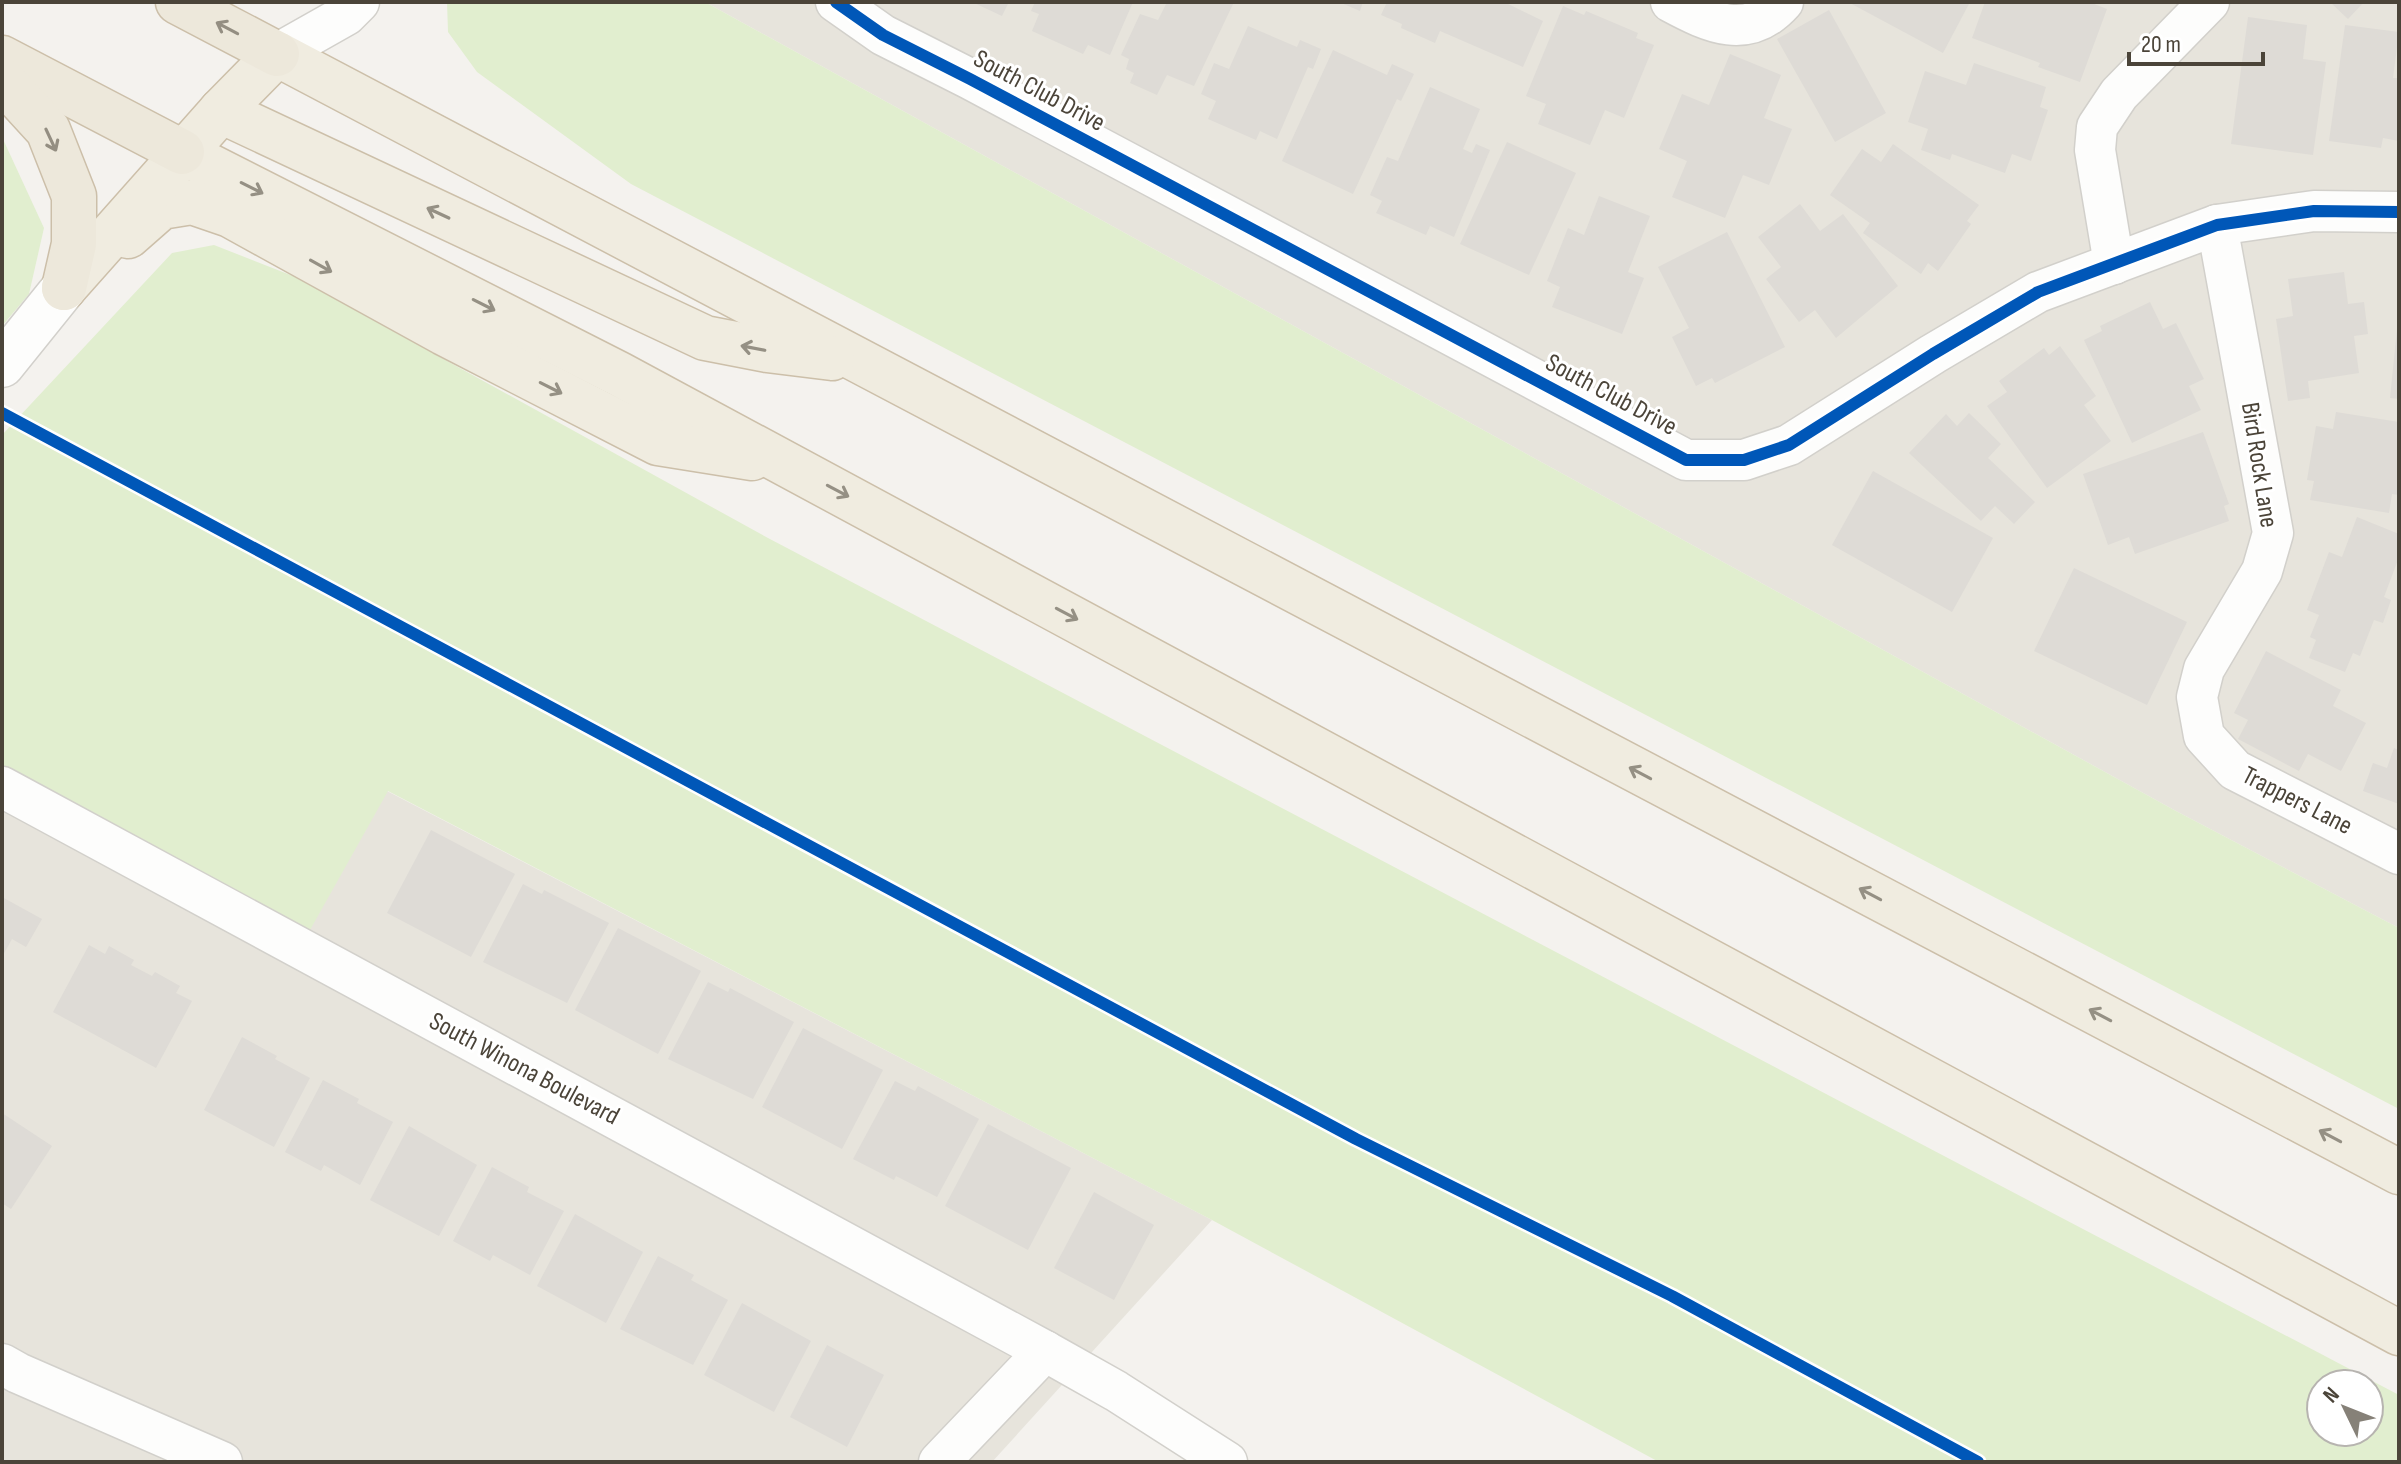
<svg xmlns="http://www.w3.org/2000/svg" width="2401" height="1464" font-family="'Sofia Sans Condensed',sans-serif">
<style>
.residential{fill:#e7e4dc}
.green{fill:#e1eecf;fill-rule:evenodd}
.building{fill:#dedbd6}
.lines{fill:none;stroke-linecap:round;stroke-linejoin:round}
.minor-casing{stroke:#d2d0cb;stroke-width:43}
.tertiary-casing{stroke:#d2d0cb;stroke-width:47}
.trunk-casing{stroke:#ccbfa9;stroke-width:47}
.motorway-casing{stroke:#ccbfa9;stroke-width:47}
.minor{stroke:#fdfdfc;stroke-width:40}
.tertiary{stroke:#fdfdfc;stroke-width:44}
.trunk{stroke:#f0ece0;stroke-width:44}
.motorway{stroke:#ede8db;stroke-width:44}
.cycleway-casing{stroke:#fff;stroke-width:17}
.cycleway{stroke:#0057b8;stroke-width:12}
.oneway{stroke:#948e82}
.oneway2{stroke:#959084}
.labels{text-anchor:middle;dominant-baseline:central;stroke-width:6;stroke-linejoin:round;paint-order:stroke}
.street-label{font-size:26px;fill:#4b4439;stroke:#fff}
</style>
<rect width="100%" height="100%" fill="#f4f2ee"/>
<g class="residential">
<path d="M705,2H2399V928L2176,811Z"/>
<path d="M2,767L387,791L1212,1220L992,1462H2Z"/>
</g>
<g class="green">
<path d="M447,2H705L2176,811L2399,928V1109L631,184L477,72L448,32Z"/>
<path d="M2,137L44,228L29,294L2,326Z"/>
<path d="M214,245L293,276L768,538L2399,1395V1462H1659L1212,1220L388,791L310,930L2,767V435L172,253ZM2321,1384H2369V1432H2321Z"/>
</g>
<g class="building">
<path d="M972,2H1009L1002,16Z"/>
<path d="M1035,2H1133L1110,55L1088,45L1083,54L1032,31L1039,14L1031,11Z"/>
<path d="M1167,2H1234L1194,86L1167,75L1157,95L1130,83L1134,73L1126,69L1129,59L1121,55L1140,14L1158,20Z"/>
<path d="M1339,2H1363L1360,11Z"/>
<path d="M1387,2H1504L1543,21L1523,67L1440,31L1435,43L1401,28L1402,24L1381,15Z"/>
<path d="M1848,2H1970L1943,53Z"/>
<path d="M1985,2L2024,4L2025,2H2089L2107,9L2080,82L2038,67L2040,63L1972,38Z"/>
<path d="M2330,2H2364L2348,19Z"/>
<path d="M1563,6L1584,15L1586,11L1638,33L1636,38L1654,45L1624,118L1605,110L1590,145L1538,124L1546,104L1526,96Z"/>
<path d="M1829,10L1886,113L1835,142L1777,39Z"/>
<path d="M2248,17L2307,25L2303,59L2326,62L2313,155L2231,144Z"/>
<path d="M2345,25L2399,32L2393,78H2399V141L2383,138L2381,148L2329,141Z"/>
<path d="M1248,26L1297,47L1300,40L1321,49L1313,69L1308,67L1277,139L1260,131L1256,140L1208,119L1216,101L1201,94L1214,63L1229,69Z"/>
<path d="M1333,50L1387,75L1392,64L1414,74L1401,101L1397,99L1353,194L1282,161Z"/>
<path d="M1730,54L1781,75L1764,118L1792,129L1769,185L1743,175L1725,218L1672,197L1687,161L1659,149L1682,94L1709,105Z"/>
<path d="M1974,63L2046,87L2040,107L2048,110L2031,161L2012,154L2005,173L1952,154L1950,160L1921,150L1928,129L1908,122L1925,71L1966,85Z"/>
<path d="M1430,87L1480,109L1463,149L1472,153L1476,144L1490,150L1454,237L1430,226L1426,235L1376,213L1382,201L1370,195L1387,157L1398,161Z"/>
<path d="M1507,142L1576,173L1529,275L1460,244Z"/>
<path d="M1893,144L1979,205L1967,221L1971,224L1938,271L1928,263L1921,274L1863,233L1870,223L1830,195L1862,149L1881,162Z"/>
<path d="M1599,196L1650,216L1628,272L1644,278L1622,334L1552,307L1560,287L1547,281L1568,228L1584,235Z"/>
<path d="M1800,204L1820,231L1843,214L1898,286L1836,338L1815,310L1799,322L1766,279L1781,267L1758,237Z"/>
<path d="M1727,232L1785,347L1715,383L1712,378L1696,386L1672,337L1689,328L1658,267Z"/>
<path d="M2344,272L2348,304L2364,302L2368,334L2354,336L2359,373L2308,381L2310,398L2288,401L2276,319L2293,316L2288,279Z"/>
<path d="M2150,302L2163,329L2176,323L2204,379L2189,386L2201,410L2132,443L2084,340L2102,331L2100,326Z"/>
<path d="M2397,329H2399V399L2390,398Z"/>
<path d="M2060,346L2096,396L2084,405L2111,441L2047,488L1987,406L2007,392L1999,381L2044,348L2049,355Z"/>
<path d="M2336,412L2399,422V495L2392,494L2389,513L2310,500L2314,481L2307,480L2316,426L2333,429Z"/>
<path d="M1969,413L2001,444L1988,458L2035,502L2014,524L1995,506L1981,521L1909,453L1946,414L1957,426Z"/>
<path d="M2203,432L2229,504L2224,506L2229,521L2135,554L2129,537L2108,545L2083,474Z"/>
<path d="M1873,471L1993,538L1952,612L1832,545Z"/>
<path d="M2357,517L2399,534V557L2384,597L2391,600L2383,623L2374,620L2360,656L2353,653L2345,672L2309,658L2316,640L2310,637L2319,615L2307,610L2329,552L2342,557Z"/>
<path d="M2074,568L2187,622L2147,705L2034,651Z"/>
<path d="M2266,651L2341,690L2333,706L2366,723L2341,771L2308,754L2299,771L2238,739L2248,720L2234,713Z"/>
<path d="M2394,748L2399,750V804L2363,791L2373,763L2387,768Z"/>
<path d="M431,830L515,874L471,957L387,913Z"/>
<path d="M523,884L542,894L544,890L609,923L567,1003L483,962Z"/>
<path d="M2,897L42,919L26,947L12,939L2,957Z"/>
<path d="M618,928L701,971L658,1054L575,1010Z"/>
<path d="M89,945L105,954L109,946L134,960L131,965L152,976L155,972L180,986L176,993L192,1001L156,1068L53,1012Z"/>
<path d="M708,982L728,992L730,988L794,1022L753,1099L668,1059Z"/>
<path d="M803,1028L883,1070L842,1149L762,1107Z"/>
<path d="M242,1037L277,1056L275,1059L310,1078L274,1147L204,1110Z"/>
<path d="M323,1080L359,1099L357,1103L393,1122L360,1185L324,1165L321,1171L285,1152Z"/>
<path d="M895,1081L915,1091L918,1086L979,1119L937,1197L896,1176L894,1180L853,1159Z"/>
<path d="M2,1113L52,1146L11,1209L2,1203Z"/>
<path d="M988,1124L1071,1168L1028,1250L945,1206Z"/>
<path d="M409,1126L477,1165L439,1236L370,1200Z"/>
<path d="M492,1167L529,1187L527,1192L564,1211L530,1275L493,1255L490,1261L453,1241Z"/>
<path d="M1094,1192L1154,1225L1114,1300L1054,1268Z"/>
<path d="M575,1214L643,1252L606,1323L537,1286Z"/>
<path d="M658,1256L694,1275L691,1280L728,1300L693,1365L620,1329Z"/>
<path d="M742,1303L811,1341L774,1412L704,1375Z"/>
<path d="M827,1345L884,1375L847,1447L790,1417Z"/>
</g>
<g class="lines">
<g class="minor-casing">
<g id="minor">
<path d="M836,2L883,35L970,79L1686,460H1744L1789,445L1933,354L2038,292L2217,225L2314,211L2399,212"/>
<path d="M1671,2C1710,23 1748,41 1783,2"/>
<path d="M277,54L346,15L359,2"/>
<path d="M2217,225L2273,533L2262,571L2204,669L2197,697L2204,736L2235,770L2399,854"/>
<path d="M2114,264L2095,150L2097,127L2119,94L2209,2"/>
<path d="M2,787L1045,1351L1116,1391L1227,1462"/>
<path d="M2,1364L18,1373L222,1462"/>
<path d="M939,1462L1045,1351"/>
</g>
</g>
<g class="tertiary-casing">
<path id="tertiary" d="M2,365L64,288"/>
</g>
<g class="trunk-casing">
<g id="trunk">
<path d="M221,111L277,54L2399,1172"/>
<path d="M182,152L619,374L2399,1333"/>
<path d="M128,236L161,207L192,202L230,215L444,333L658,443L752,458"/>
<path d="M64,288L221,111L705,338L767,350L832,358"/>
</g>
</g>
<g class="motorway-casing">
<g id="motorway">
<path d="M178,2L277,54"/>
<path d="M2,58L182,152"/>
<path d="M2,80L48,130L74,196V244L64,288"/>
</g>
</g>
<use href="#minor" class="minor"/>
<use href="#tertiary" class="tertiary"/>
<use href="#trunk" class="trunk"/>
<use href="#motorway" class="motorway"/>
<g class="cycleway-casing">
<g id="cycleway">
<path d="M836,2L883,35L970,79L1686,460H1744L1789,445L1933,354L2038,292L2217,225L2314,211L2399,212"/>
<path d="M2,413L1356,1139L1672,1296L1978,1462"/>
</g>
</g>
<use href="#cycleway" class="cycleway"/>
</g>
<defs><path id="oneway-shaft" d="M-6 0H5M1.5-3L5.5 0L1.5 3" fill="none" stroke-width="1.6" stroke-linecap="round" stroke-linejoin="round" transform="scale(2)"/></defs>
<g class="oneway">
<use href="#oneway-shaft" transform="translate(227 28) rotate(-152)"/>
<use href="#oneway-shaft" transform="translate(51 140) rotate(65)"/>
</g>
<g class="oneway2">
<use href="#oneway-shaft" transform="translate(252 188) rotate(27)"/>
<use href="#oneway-shaft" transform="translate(438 213) rotate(-155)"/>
<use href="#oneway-shaft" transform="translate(321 266) rotate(29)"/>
<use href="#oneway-shaft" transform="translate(484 305) rotate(27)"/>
<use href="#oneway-shaft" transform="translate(753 348) rotate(-169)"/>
<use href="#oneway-shaft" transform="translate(551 388) rotate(27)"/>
<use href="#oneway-shaft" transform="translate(838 491) rotate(28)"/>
<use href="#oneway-shaft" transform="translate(1067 614) rotate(28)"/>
<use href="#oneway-shaft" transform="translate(1640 773) rotate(-152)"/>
<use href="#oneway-shaft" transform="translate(1870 894) rotate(-152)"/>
<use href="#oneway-shaft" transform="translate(2100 1015) rotate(-152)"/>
<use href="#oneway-shaft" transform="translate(2330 1136) rotate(-152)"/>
</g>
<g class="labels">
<g class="street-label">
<text transform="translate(1039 91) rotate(28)">South Club Drive</text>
<text transform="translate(1611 395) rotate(28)">South Club Drive</text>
<text transform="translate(2259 465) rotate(81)">Bird Rock Lane</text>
<text transform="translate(2297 801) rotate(27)">Trappers Lane</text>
<text transform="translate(524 1069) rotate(28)">South Winona Boulevard</text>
</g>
</g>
<rect width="2401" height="1464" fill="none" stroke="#4b4439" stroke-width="8"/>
<g transform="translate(2345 1408) rotate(313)"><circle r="38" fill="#ffffff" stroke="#b7b4b0" stroke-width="2"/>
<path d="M0-6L14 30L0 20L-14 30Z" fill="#868178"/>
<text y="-12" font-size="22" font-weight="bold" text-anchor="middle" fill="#4b4439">N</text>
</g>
<path d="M2129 52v12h134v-12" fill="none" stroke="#4b4439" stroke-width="4"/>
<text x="2141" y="52" font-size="24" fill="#4b4439" stroke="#ffffff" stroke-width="6" paint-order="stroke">20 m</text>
</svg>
